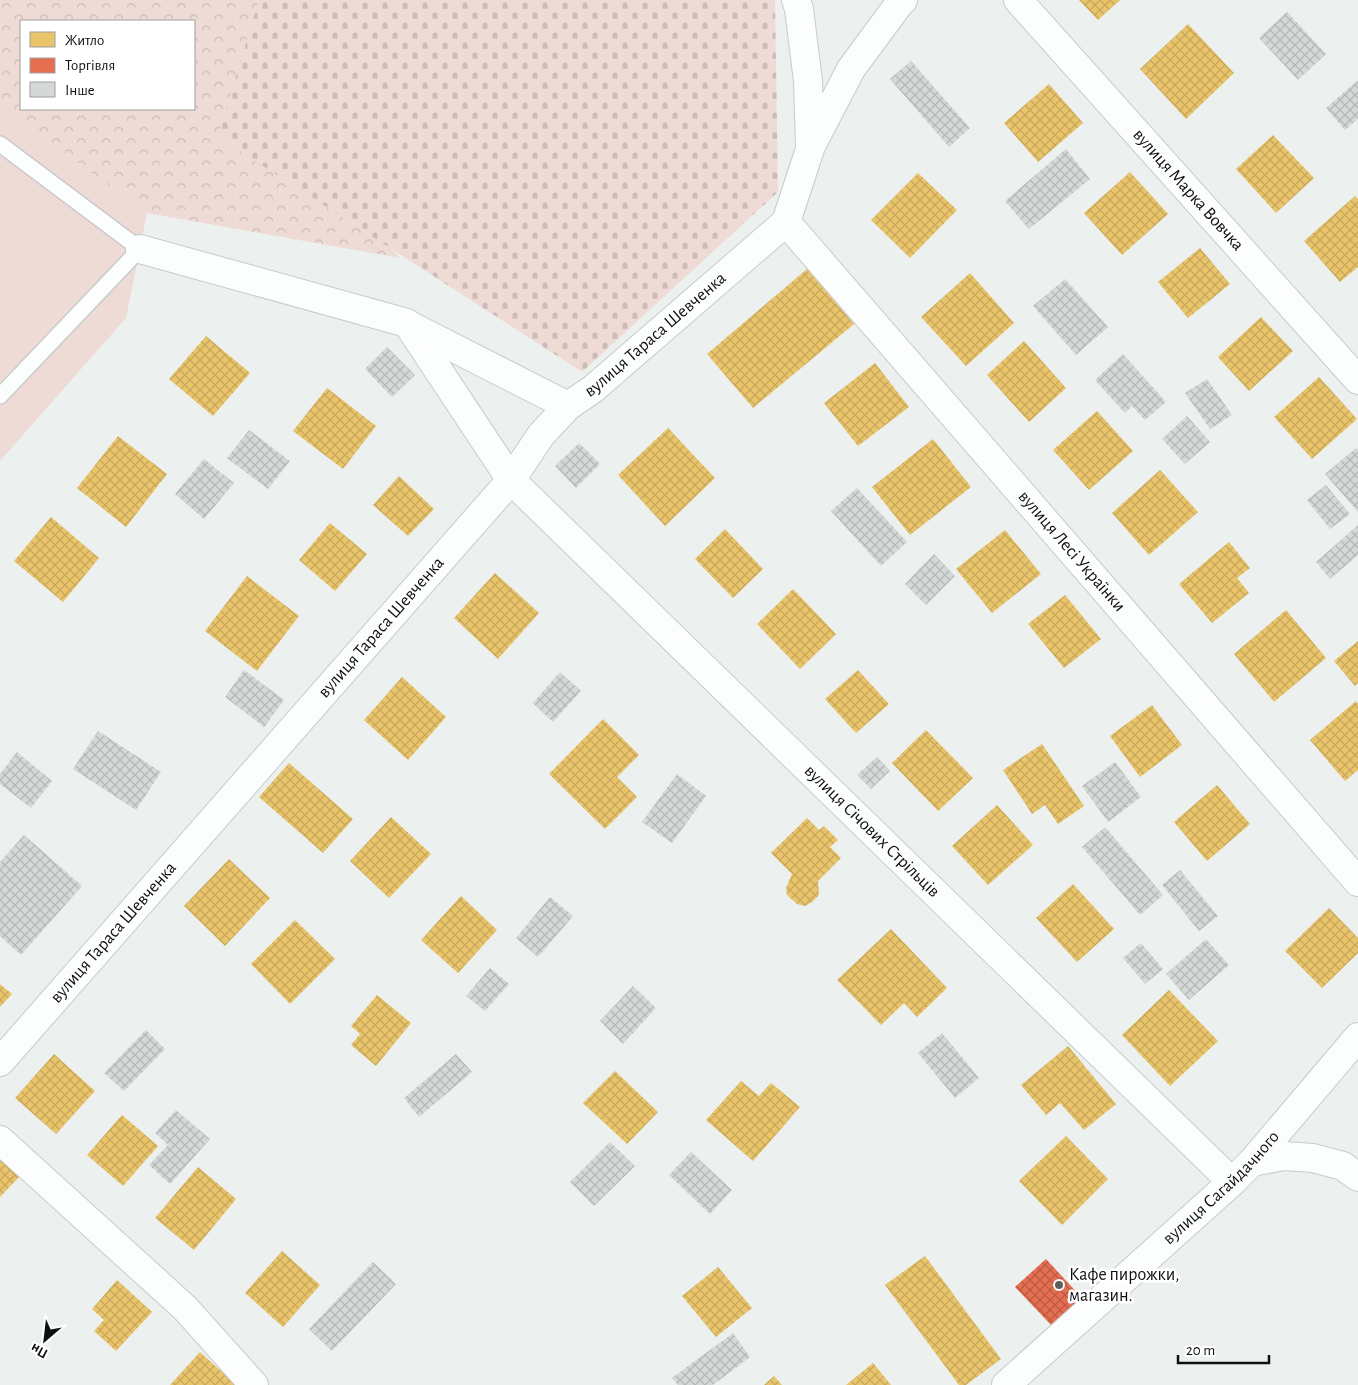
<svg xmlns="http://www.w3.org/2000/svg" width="1358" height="1385" font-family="'Alegreya Sans',sans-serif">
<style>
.green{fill:#efdbd6}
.forest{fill:url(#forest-crowns);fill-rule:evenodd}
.cemetery{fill:url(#cemetery-stones)}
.homes{fill:url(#homes-cross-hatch)}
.shops{fill:url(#shops-cross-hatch)}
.building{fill:url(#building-cross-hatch)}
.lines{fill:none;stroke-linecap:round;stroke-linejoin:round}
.service-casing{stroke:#c7cbc9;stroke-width:18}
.minor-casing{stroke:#c7cbc9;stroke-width:30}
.service{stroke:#fcfdfd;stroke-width:15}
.minor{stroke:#fcfdfd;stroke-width:28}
.poi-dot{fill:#5c5f5d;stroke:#fff;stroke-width:2}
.labels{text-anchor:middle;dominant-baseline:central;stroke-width:5;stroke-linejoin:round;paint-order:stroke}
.street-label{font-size:18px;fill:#0e100f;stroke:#fff}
.poi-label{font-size:18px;fill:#0e100f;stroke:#fff;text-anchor:start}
</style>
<defs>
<pattern id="forest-crowns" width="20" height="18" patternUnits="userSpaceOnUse" patternTransform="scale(1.25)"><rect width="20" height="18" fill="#efdbd6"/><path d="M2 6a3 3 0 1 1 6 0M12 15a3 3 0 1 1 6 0" fill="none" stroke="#ccbbb6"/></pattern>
<pattern id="cemetery-stones" width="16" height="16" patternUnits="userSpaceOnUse" patternTransform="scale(1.25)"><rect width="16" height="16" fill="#efdbd6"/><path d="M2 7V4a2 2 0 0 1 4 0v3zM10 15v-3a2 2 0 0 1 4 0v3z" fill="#ccbbb6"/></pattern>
<pattern id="homes-cross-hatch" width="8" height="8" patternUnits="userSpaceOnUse" patternTransform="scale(1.25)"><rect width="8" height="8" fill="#e9c46a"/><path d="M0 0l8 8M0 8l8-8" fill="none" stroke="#c7a75b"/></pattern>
<pattern id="shops-cross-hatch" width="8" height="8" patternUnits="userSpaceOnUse" patternTransform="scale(1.25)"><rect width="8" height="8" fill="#e76f51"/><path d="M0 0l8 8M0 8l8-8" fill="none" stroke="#ba5a42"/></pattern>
<pattern id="building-cross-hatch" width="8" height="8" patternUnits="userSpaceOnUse" patternTransform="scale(1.25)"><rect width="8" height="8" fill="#d4d8d7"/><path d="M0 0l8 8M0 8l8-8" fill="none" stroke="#b5b8b7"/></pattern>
</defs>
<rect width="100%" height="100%" fill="#ecf1ef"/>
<path class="green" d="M0,106L147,213L126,318L0,461Z"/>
<path class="forest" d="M0,0H302L318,169L400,258L147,213L0,106ZM21,21H194V109H21Z"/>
<path class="cemetery" d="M259,0H775L778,192L582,372L218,137Z"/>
<g class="homes">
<path d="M1079,0H1120L1098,20Z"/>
<path d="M1188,24L1234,73L1186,119L1140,69Z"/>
<path d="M1049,84L1083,123L1038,162L1004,123Z"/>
<path d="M1273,135L1314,178L1276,213L1236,169Z"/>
<path d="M1130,172L1168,214L1122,255L1084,213Z"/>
<path d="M918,173L957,210L910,258L871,220Z"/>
<path d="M1355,196L1358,199V267L1340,282L1304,241Z"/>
<path d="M1200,248L1230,284L1188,318L1158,282Z"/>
<path d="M807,269L854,324L753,408L707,354Z"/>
<path d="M970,273L1014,323L966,366L921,317Z"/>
<path d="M1261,317L1293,351L1249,391L1218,357Z"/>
<path d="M206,336L250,373L213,416L169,379Z"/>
<path d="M1024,341L1066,388L1029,422L987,375Z"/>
<path d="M875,363L909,407L858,446L824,403Z"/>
<path d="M1319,377L1357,419L1312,459L1274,417Z"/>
<path d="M327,388L376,426L343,469L293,431Z"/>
<path d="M1097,411L1133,451L1089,490L1053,450Z"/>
<path d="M668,428L715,478L665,526L618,475Z"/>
<path d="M118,436L167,474L126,527L77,488Z"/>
<path d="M933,439L971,487L910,535L872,487Z"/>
<path d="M1160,470L1198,512L1149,555L1112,513Z"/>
<path d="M399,476L434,509L408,536L373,505Z"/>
<path d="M51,517L99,558L63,602L14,561Z"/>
<path d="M330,523L367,554L335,591L299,560Z"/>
<path d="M725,529L763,569L733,598L695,559Z"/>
<path d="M1005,530L1041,574L992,613L956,569Z"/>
<path d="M1229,542L1250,568L1237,578L1249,593L1212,623L1179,584Z"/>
<path d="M495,573L539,613L498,659L454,618Z"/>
<path d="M247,576L299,616L257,671L205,631Z"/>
<path d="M793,589L836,634L800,669L757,624Z"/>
<path d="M1065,595L1101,639L1064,668L1028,624Z"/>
<path d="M1286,610L1326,658L1274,702L1234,654Z"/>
<path d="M1358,641V683L1355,686L1334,661Z"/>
<path d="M858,670L889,704L856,733L825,699Z"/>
<path d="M402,677L446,717L408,760L364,720Z"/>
<path d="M1356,701L1358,704V770L1345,781L1310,740Z"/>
<path d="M1152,705L1182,745L1140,777L1110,736Z"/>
<path d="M603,719L639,755L617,777L637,797L605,829L549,774Z"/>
<path d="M926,730L973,778L938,811L892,763Z"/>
<path d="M1042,744L1084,806L1058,824L1045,805L1032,814L1003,770Z"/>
<path d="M289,763L353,819L323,853L259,797Z"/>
<path d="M1217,785L1250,824L1207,861L1174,822Z"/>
<path d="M997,805L1033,845L988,885L952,846Z"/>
<path d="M391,817L431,854L389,898L350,861Z"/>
<path d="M807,818L819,830L824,826L838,840L830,847L841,858L818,881L819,895L812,902L805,906L797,904L787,895L786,888L792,874L771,853Z"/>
<path d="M229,859L270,898L225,946L184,906Z"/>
<path d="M1073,884L1114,929L1077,962L1036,918Z"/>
<path d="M461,896L497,930L458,973L421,940Z"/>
<path d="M1329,908L1358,938V953L1322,988L1285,951Z"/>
<path d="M295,920L335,959L290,1004L251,964Z"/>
<path d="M891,929L947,988L917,1017L904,1003L881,1025L837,980Z"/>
<path d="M0,984L12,994L0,1007Z"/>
<path d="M1169,990L1218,1041L1170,1086L1122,1035Z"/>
<path d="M377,995L411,1023L376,1066L351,1045L360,1034L351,1026Z"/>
<path d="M1068,1046L1116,1104L1084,1130L1060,1103L1046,1115L1021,1085Z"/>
<path d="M54,1054L95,1091L56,1134L15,1098Z"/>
<path d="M615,1071L658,1112L627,1144L583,1103Z"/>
<path d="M741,1081L759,1096L771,1083L800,1107L753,1161L706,1120Z"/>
<path d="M122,1115L158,1146L123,1186L87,1155Z"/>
<path d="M1066,1136L1108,1179L1062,1225L1019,1181Z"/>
<path d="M0,1156L21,1175L0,1197Z"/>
<path d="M198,1167L236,1199L194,1250L155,1218Z"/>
<path d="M282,1251L320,1285L283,1327L245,1293Z"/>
<path d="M925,1256L1001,1359L966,1385H959L885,1285Z"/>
<path d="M718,1267L752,1308L716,1337L682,1296Z"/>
<path d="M117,1280L152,1312L116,1351L94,1331L104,1320L92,1309Z"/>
<path d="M200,1352L236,1385H170Z"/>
<path d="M873,1363L891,1385H846Z"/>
<path d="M774,1376L782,1385H764Z"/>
</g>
<path class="shops" d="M1046,1259L1082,1298L1052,1326L1015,1287Z"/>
<g class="building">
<path d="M1287,12L1326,54L1298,80L1259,38Z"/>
<path d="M911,61L970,128L949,147L890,79Z"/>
<path d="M1358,80V119L1345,130L1326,108Z"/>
<path d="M1066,149L1090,179L1029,229L1005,201Z"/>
<path d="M1065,279L1108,327L1076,355L1033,306Z"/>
<path d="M387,347L415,375L392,397L365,369Z"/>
<path d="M1123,354L1166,402L1145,420L1132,406L1125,413L1095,380Z"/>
<path d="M1207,379L1232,415L1210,429L1185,393Z"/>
<path d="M1187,416L1210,442L1185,464L1162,439Z"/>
<path d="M249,430L290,461L268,489L227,458Z"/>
<path d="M579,443L600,464L576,488L555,466Z"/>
<path d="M1356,448L1358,450V512L1325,474Z"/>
<path d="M204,459L234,483L204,519L175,494Z"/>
<path d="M1326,485L1350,514L1330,529L1307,500Z"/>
<path d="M857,488L907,542L881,566L831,511Z"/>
<path d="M1358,525V555L1330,579L1316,562Z"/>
<path d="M934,554L955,576L926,605L905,584Z"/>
<path d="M244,670L284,700L264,727L225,697Z"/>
<path d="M560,672L581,691L553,722L533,703Z"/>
<path d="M98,731L161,772L136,810L73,769Z"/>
<path d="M17,752L52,781L31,808L0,784V774Z"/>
<path d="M877,757L890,771L871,789L857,775Z"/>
<path d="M1115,762L1141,797L1108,822L1082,786Z"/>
<path d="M677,774L706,796L672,843L642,822Z"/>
<path d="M1105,827L1163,895L1140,915L1082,847Z"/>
<path d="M24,835L82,886L21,955L0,936V862Z"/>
<path d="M1180,870L1218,916L1199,931L1162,885Z"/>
<path d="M550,897L573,916L538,957L516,938Z"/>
<path d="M1206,939L1229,965L1189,1000L1166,974Z"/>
<path d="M1141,943L1163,969L1145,984L1123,958Z"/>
<path d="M490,968L509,984L485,1011L466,996Z"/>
<path d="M633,986L656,1008L623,1044L600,1021Z"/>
<path d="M146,1030L165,1049L124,1091L104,1073Z"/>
<path d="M942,1033L979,1078L955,1098L918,1053Z"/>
<path d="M456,1054L472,1072L419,1117L404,1098Z"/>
<path d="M176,1110L210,1139L170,1184L149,1165L168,1145L155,1133Z"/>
<path d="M610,1142L635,1166L594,1206L570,1182Z"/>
<path d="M691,1152L732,1190L710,1214L669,1175Z"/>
<path d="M373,1262L396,1284L332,1351L309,1329Z"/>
<path d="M733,1333L750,1357L713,1385H678L672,1378Z"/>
</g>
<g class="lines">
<g class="service-casing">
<path id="service" d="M0,144L140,249L0,396"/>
</g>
<g class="minor-casing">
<g id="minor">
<path id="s1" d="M1018,0L1358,380"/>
<path d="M811,146L851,69L899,4L903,0"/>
<path id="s2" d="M786,222L1358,882"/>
<path d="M786,222L810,149L808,81L799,9L796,0"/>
<path id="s3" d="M140,249L407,323L511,480L1232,1182"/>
<path d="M409,325L568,406"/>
<path id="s4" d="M0,1062L511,480L541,435L568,406L593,389L786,222"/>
<path d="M0,1140L185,1308L254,1385"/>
<path d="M1252,1162L1284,1156L1313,1158L1343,1166L1358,1177"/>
<path id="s5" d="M1006,1385L1232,1182L1252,1162L1358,1037"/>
</g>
</g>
<use href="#service" class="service"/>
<use href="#minor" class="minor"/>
</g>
<circle class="poi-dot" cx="1059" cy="1285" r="5"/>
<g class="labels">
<g class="street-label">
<text stroke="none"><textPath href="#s1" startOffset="255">вулиця Марка Вовчка</textPath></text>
<text stroke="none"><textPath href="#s4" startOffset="981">вулиця Тараса Шевченка</textPath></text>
<text stroke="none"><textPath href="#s2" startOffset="436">вулиця Лесі Українки</textPath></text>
<text stroke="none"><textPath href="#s4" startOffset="578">вулиця Тараса Шевченка</textPath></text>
<text stroke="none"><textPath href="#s3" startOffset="969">вулиця Січових Стрільців</textPath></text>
<text stroke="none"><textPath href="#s4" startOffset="172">вулиця Тараса Шевченка</textPath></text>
<text stroke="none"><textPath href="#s5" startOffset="292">вулиця Сагайдачного</textPath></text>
</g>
<g class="poi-label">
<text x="1069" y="1275">Кафе пирожки,<tspan x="1069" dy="21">магазин.</tspan></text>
</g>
</g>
<rect x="20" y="20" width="175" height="90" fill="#ffffff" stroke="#9f9f9f"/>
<rect x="30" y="32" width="25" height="15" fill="#e9c46a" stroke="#9f9f9f"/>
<text x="65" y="45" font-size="15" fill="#0e100f">Житло</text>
<rect x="30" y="58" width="25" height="15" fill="#e76f51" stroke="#9f9f9f"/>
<text x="65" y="70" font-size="15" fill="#0e100f">Торгівля</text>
<rect x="30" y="82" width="25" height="15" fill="#d4d8d7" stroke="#9f9f9f"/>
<text x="65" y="95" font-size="15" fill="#0e100f">Інше</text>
<g transform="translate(45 1340) rotate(208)" stroke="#ffffff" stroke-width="4" paint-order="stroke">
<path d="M0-4L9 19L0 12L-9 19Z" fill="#0e100f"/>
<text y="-8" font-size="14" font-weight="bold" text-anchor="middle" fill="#0e100f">Пн</text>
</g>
<path d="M1178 1355v8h91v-8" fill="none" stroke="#0e100f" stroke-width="2.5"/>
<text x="1186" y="1355" font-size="15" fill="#0e100f" stroke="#ffffff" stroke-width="4" paint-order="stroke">20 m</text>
</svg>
